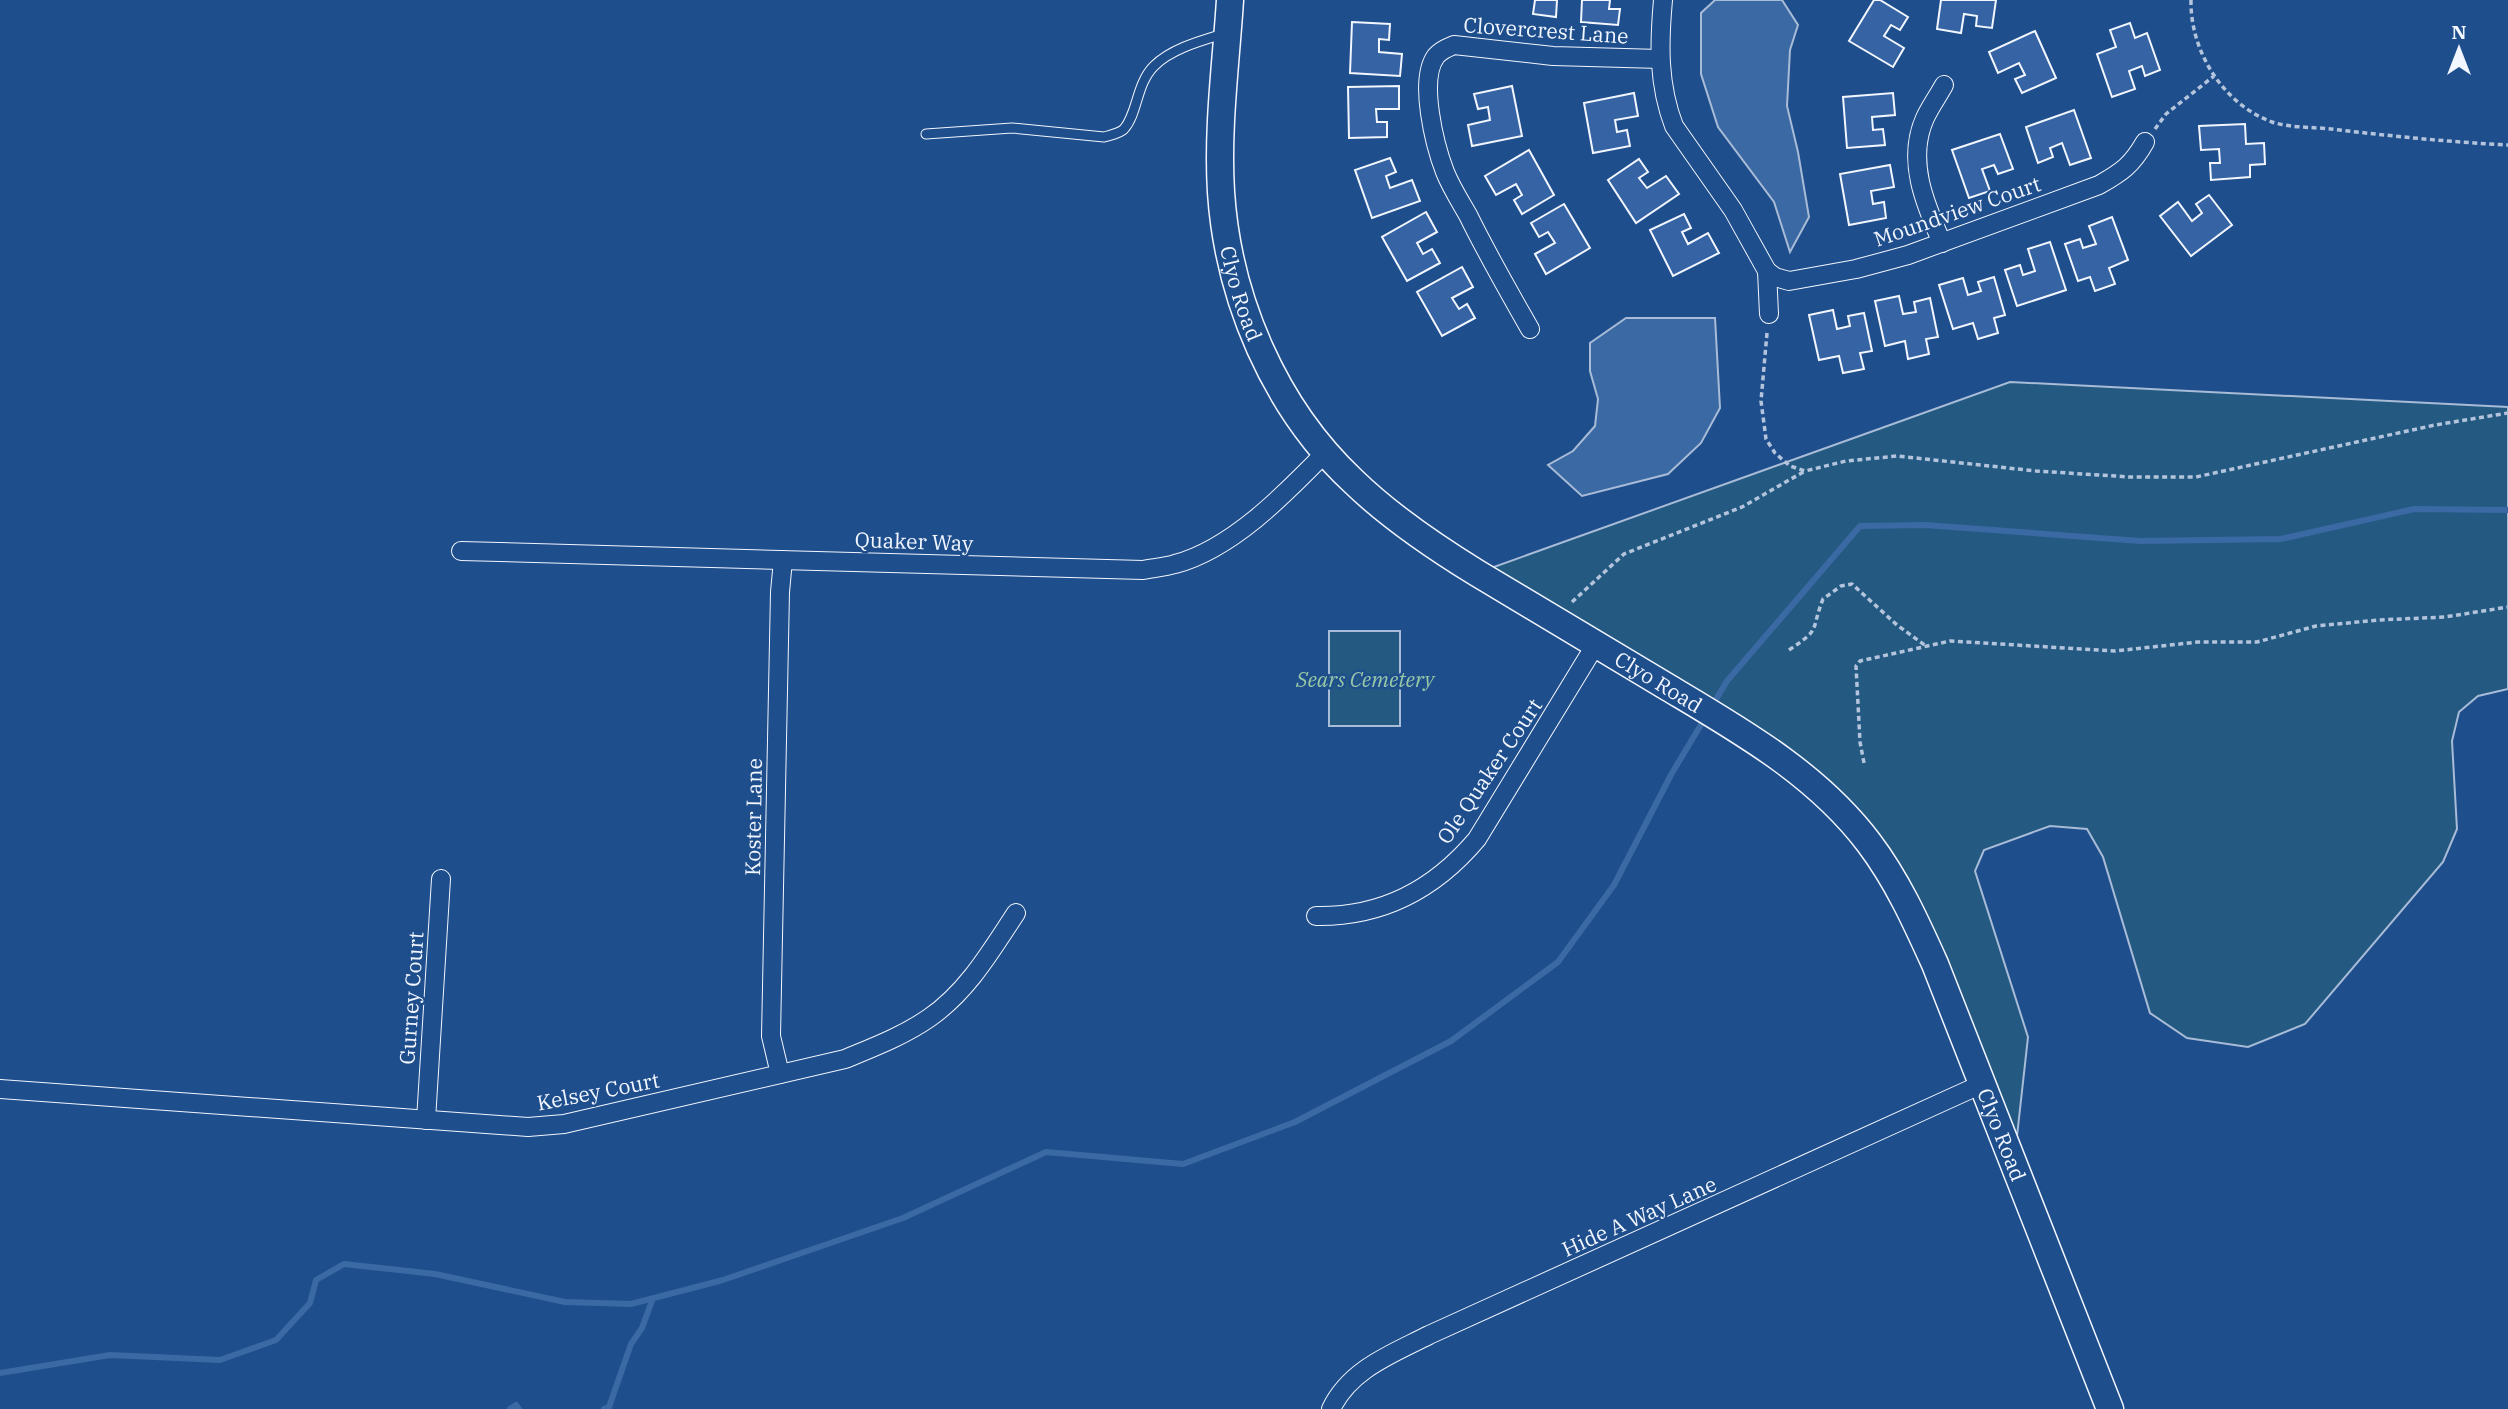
<svg xmlns="http://www.w3.org/2000/svg" width="2508" height="1409" font-family="'IBM Plex Serif',serif">
<style>
.green{fill:#245a82;stroke:#a8bbd7;stroke-width:2}
.water{fill:#3b69a3;stroke:#a8bbd7;stroke-width:2}
.lines{fill:none;stroke-linecap:round;stroke-linejoin:round}
.stream{stroke:#3b69a3;stroke-width:6}
.building{fill:#3563a3;stroke:#f2f6ff;stroke-width:2}
.lane-casing{stroke:#f2f6ff;stroke-width:11}
.street-casing{stroke:#f2f6ff;stroke-width:20}
.secondary-casing{stroke:#f2f6ff;stroke-width:29}
.path{stroke:#b3c4dc;stroke-width:3.5;stroke-dasharray:5 3.5;stroke-linecap:butt}
.lane{stroke:#1f4e8c;stroke-width:9}
.street{stroke:#1f4e8c;stroke-width:18}
.secondary{stroke:#1f4e8c;stroke-width:26}
.labels{text-anchor:middle;dominant-baseline:central;stroke-width:5;stroke-linejoin:round;paint-order:stroke}
.street-label{font-size:21px;fill:#f2f6ff;stroke:#1f4e8c}
.park-label{font-size:21px;font-style:italic;fill:#97c8a6;stroke:#1f4e8c}
</style>
<rect width="100%" height="100%" fill="#1f4e8c"/>
<g class="green">
<path d="M2010,382L2508,407V689L2478,696L2459,712L2452,741L2457,829L2443,862L2305,1024L2248,1047L2187,1038L2150,1013L2103,857L2087,829L2050,826L1984,850L1975,871L2028,1037L2014,1163L1935,964L1833,802L1477,573Z"/>
<rect x="1329" y="631" width="71" height="95"/>
</g>
<g class="water">
<path d="M1715,0H1782L1798,25L1790,50L1787,106L1798,152L1809,217L1790,252L1774,202L1718,127L1701,74V13Z"/>
<path d="M1626,318H1715L1720,408L1701,443L1668,474L1582,496L1548,465L1573,451L1595,426L1598,399L1590,371V343Z"/>
</g>
<g class="lines">
<g class="stream">
<path d="M1712,706L1727,681L1860,526L1925,525L2140,541L2281,539L2414,509L2508,510"/>
<path d="M0,1373L110,1355L220,1360L276,1340L310,1303L316,1280L344,1264L435,1274L565,1302L631,1304L723,1280L903,1218L1046,1152L1183,1164L1295,1122L1451,1041L1558,962L1614,885L1672,773L1705,718"/>
<path d="M510,1409L516,1405L519,1409"/>
<path d="M604,1409L609,1407L631,1344L642,1328L653,1298"/>
</g>
</g>
<g class="building">
<path d="M1535,0H1557L1556,17L1533,14Z"/>
<path d="M1582,0H1610L1609,9H1620L1618,25L1581,22Z"/>
<path d="M1874,0H1880L1908,17L1900,30L1891,25L1884,36L1904,48L1893,67L1849,41Z"/>
<path d="M1941,0H1996L1992,28L1976,26L1977,16L1964,14L1961,33L1937,29Z"/>
<path d="M1352,22L1390,24L1389,40L1379,39V52L1402,54L1400,76L1350,73Z"/>
<path d="M2130,23L2135,38L2147,33L2160,70L2145,76L2142,66L2129,71L2135,89L2112,97L2097,54L2116,47L2110,30Z"/>
<path d="M2035,31L2056,78L2022,93L2015,79L2025,75L2019,63L1998,73L1989,52Z"/>
<path d="M1399,86V109H1376L1377,122H1387V137L1349,138L1348,87Z"/>
<path d="M1512,86L1522,136L1472,146L1468,125L1490,120L1488,107L1478,109L1474,94Z"/>
<path d="M1634,93L1638,116L1615,120L1617,132L1627,130L1630,146L1593,153L1584,103Z"/>
<path d="M1893,93L1895,115L1872,117L1873,130L1883,129L1885,145L1847,148L1843,97Z"/>
<path d="M2074,110L2091,158L2070,165L2062,143L2050,148L2053,157L2038,163L2026,127Z"/>
<path d="M2245,124L2246,144L2264,143L2265,164L2250,165V177L2211,180L2210,163H2220L2219,149L2201,150L2199,126Z"/>
<path d="M2000,134L2013,169L1998,174L1994,165L1982,169L1990,191L1969,198L1952,150Z"/>
<path d="M1529,150L1554,195L1522,214L1514,200L1522,195L1516,184L1496,195L1485,176Z"/>
<path d="M1390,158L1396,172L1386,176L1390,188L1412,180L1420,201L1372,218L1355,170Z"/>
<path d="M1639,159L1648,172L1639,178L1647,188L1666,176L1679,194L1636,223L1608,180Z"/>
<path d="M1890,165L1894,187L1871,191L1873,204L1884,202L1886,218L1849,225L1840,174Z"/>
<path d="M2209,195L2232,225L2191,256L2160,216L2178,202L2192,221L2202,213L2196,204Z"/>
<path d="M1564,204L1590,248L1546,274L1535,254L1555,243L1548,232L1539,237L1531,223Z"/>
<path d="M1426,212L1437,232L1417,243L1423,254L1432,249L1440,263L1407,281L1382,237Z"/>
<path d="M1684,214L1691,228L1682,232L1688,244L1708,233L1719,253L1673,276L1650,230Z"/>
<path d="M2112,217L2128,260L2109,268L2115,284L2095,291L2090,277L2078,281L2065,244L2080,239L2083,248L2096,244L2089,226Z"/>
<path d="M2050,242L2066,290L2017,306L2005,270L2020,265L2023,275L2035,271L2028,249Z"/>
<path d="M1462,267L1473,287L1452,298L1459,309L1467,304L1475,318L1442,336L1417,292Z"/>
<path d="M1994,277L2005,315L1994,318L1998,333L1978,339L1973,323L1953,329L1939,285L1963,278L1968,295L1981,291L1978,282Z"/>
<path d="M1899,296L1903,314L1916,312L1914,302L1930,298L1938,337L1926,339L1929,354L1908,359L1905,341L1885,346L1875,301Z"/>
<path d="M1833,310L1837,329L1850,326L1848,316L1864,313L1872,351L1860,353L1864,369L1843,373L1839,356L1819,360L1809,315Z"/>
</g>
<g class="lines">
<g class="lane-casing">
<path id="lane" d="M926,134L1012,128L1104,137C1110,135 1119,134 1124,129C1138,113 1136,84 1154,66C1171,49 1200,41 1223,34"/>
</g>
<g class="street-casing">
<g id="street">
<path d="M1663,0C1659,44 1658,84 1674,126L1733,210L1767,271L1769,314"/>
<path d="M1942,243C1925,204 1906,160 1925,118C1930,107 1938,96 1944,85"/>
<path d="M1767,271L1775,277L1789,281L1856,269L1908,255L2099,185C2122,172 2132,165 2145,142"/>
<path d="M1530,329C1509,292 1487,254 1468,215C1460,201 1451,187 1445,172C1435,146 1418,80 1436,56C1441,50 1447,48 1454,45L1553,56L1660,59"/>
<path d="M461,551L1143,570C1153,568 1165,567 1175,564C1232,549 1286,493 1326,452"/>
<path d="M1316,916C1382,917 1434,890 1477,839L1596,644"/>
<path d="M780,1074L771,1036L780,592L783,560"/>
<path d="M0,1089L528,1127L564,1124L845,1059C874,1047 903,1036 929,1018C967,992 991,951 1016,913"/>
<path d="M426,1120L441,879"/>
<path d="M1331,1409C1350,1369 1392,1354 1429,1335L1982,1084"/>
</g>
</g>
<g class="secondary-casing">
<g id="secondary">
<path id="s1" d="M1230,0C1226,63 1217,128 1221,192C1228,298 1274,407 1353,481C1390,517 1433,546 1477,573C1541,611 1605,649 1669,688C1741,731 1817,774 1869,843C1897,880 1916,922 1935,964L2110,1409"/>
</g>
</g>
<g class="path">
<path d="M2191,0C2190,51 2223,104 2272,122C2290,128 2313,127 2331,129C2390,136 2449,142 2508,145"/>
<path d="M2155,129L2166,114L2214,76"/>
<path d="M1767,333L1761,401L1766,439L1775,453L1790,466L1805,471L1846,461L1897,456L2036,471L2130,477H2196L2435,425L2508,413"/>
<path d="M1572,602L1624,554L1742,507L1805,471"/>
<path d="M1789,650C1822,628 1810,632 1823,599L1841,586L1852,584L1897,625L1926,646"/>
<path d="M1864,763L1860,742L1856,666L1860,661L1950,641L2115,651L2198,642H2257L2316,626L2379,620L2445,617L2508,607"/>
</g>
<use href="#lane" class="lane"/>
<use href="#street" class="street"/>
<use href="#secondary" class="secondary"/>
</g>
<g class="labels">
<g class="street-label">
<text transform="translate(1546 30) rotate(4)">Clovercrest Lane</text>
<text transform="translate(1957 211) rotate(-19)">Moundview Court</text>
<text stroke="none"><textPath href="#s1" startOffset="296">Clyo Road</textPath></text>
<text transform="translate(914 541) rotate(2)">Quaker Way</text>
<text stroke="none"><textPath href="#s1" startOffset="884">Clyo Road</textPath></text>
<text transform="translate(1489 771) rotate(-56)">Ole Quaker Court</text>
<text transform="translate(753 817) rotate(-89)">Koster Lane</text>
<text transform="translate(411 998) rotate(-86)">Gurney Court</text>
<text transform="translate(598 1091) rotate(-11)">Kelsey Court</text>
<text stroke="none"><textPath href="#s1" startOffset="1472">Clyo Road</textPath></text>
<text transform="translate(1639 1216) rotate(-24)">Hide A Way Lane</text>
</g>
<g class="park-label">
<text x="1365" y="679">Sears Cemetery</text>
</g>
</g>
<g transform="translate(2459 49)" stroke="#1f4e8c" stroke-width="5" paint-order="stroke">
<path d="M0-5L12 26L0 18L-12 26Z" fill="#f2f6ff"/>
<text y="-10" font-size="19" font-weight="bold" text-anchor="middle" fill="#f2f6ff">N</text>
</g>
</svg>
